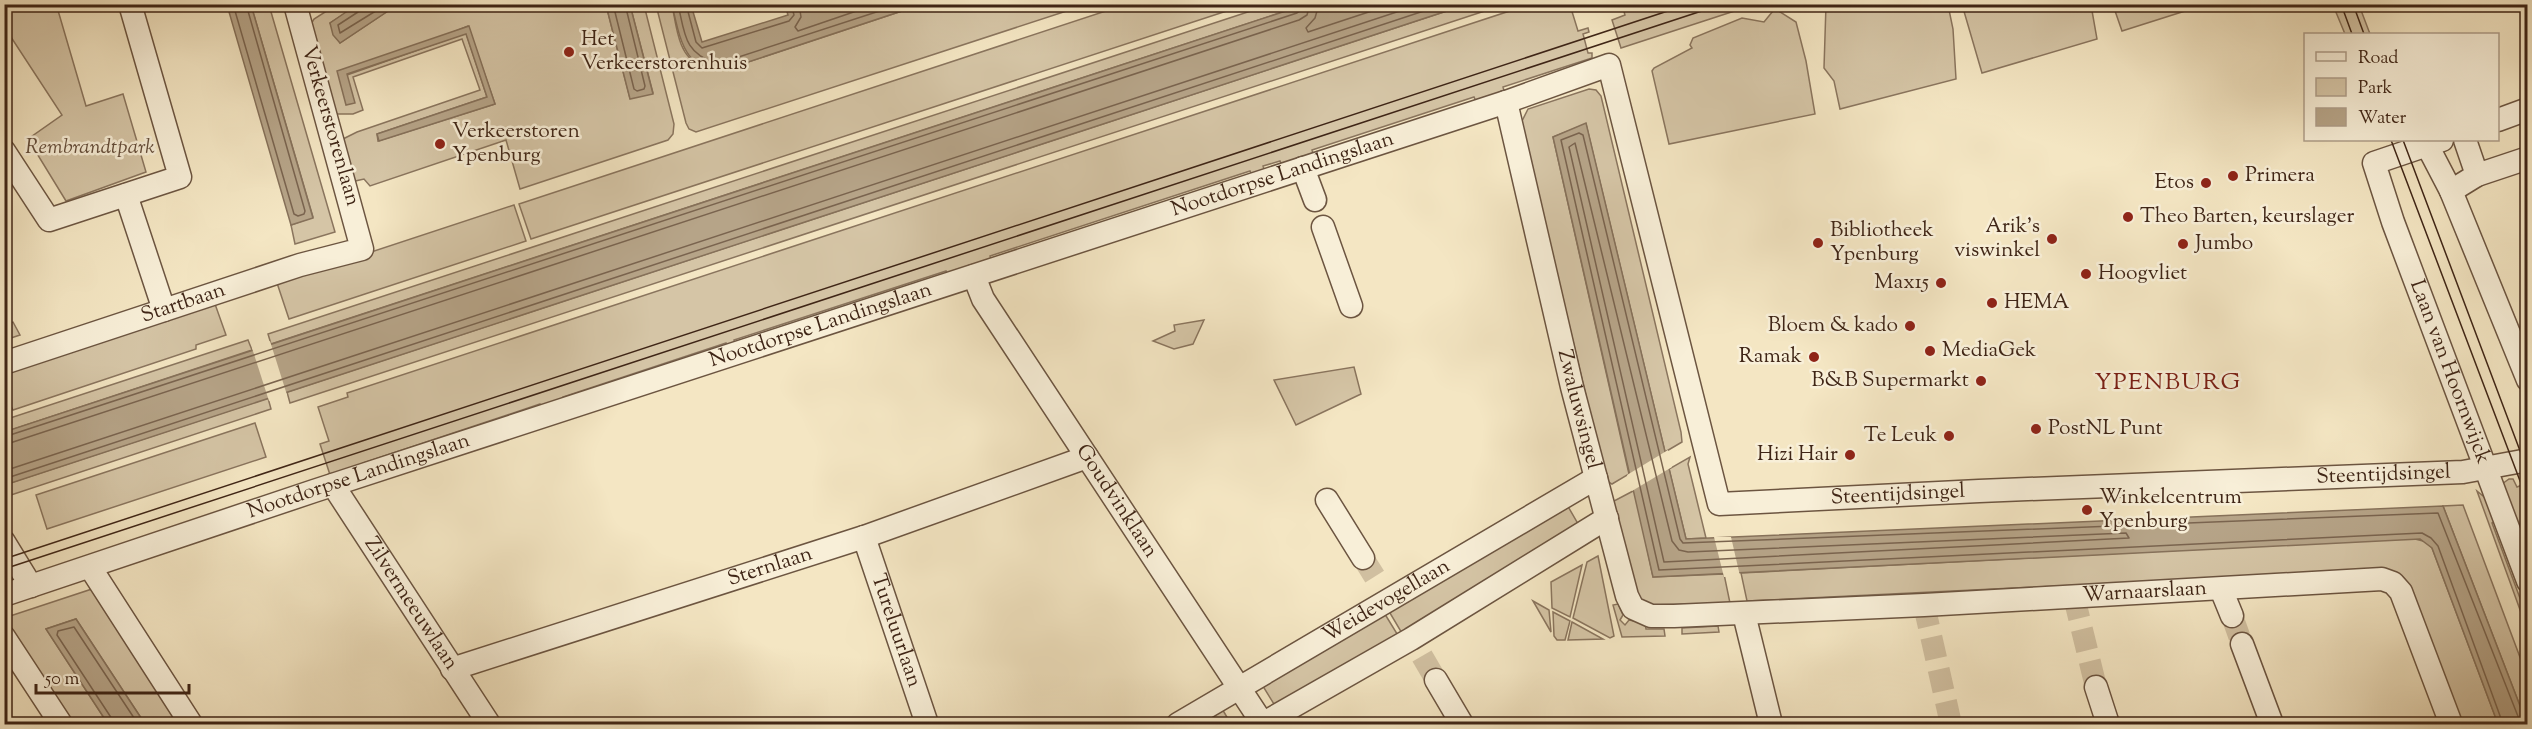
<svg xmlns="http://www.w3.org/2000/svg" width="2532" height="729" font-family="'Sorts Mill Goudy',serif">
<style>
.green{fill:#d5c5a6;stroke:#8a755e;stroke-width:1.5;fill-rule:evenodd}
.water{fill:#b6a488;stroke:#86715a;stroke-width:1.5}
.pier{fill:#f4e6c3}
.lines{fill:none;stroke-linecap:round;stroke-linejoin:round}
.shore{stroke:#7a644f;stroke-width:1.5}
.street-tunnel{stroke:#d0bfa0;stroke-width:22;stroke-dasharray:22 11;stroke-linecap:butt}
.street-casing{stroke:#6c5541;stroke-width:25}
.street{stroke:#f8efd8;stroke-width:22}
.tram{stroke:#3f2516;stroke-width:1.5}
.poi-dot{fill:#8f2418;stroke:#f8efd8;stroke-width:2}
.labels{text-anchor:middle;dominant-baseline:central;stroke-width:5;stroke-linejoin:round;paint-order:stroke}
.poi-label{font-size:21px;fill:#3f2516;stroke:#f8efd8;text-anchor:start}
.street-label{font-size:21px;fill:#3f2516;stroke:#f8efd8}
.park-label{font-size:21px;font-style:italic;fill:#644d3a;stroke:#f8efd8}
.quarter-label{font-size:24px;letter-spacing:1.5px;fill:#7a1f14;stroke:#f8efd8}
</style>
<rect width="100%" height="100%" fill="#f4e6c3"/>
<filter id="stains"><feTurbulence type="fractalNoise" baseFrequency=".00333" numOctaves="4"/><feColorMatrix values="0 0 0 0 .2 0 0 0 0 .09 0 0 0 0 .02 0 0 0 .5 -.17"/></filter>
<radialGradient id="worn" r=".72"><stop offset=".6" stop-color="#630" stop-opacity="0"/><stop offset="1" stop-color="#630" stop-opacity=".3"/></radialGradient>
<g class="green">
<path d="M5,4L64,5L57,7L86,106L123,94L146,172L66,201L28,139L62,115L9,34L5,36Z"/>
<path d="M1964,4L2091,5L2097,39L1982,73L1963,8Z"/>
<path d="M251,5H269L335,232L295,244L291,225L313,217Z"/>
<path d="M336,5H358L330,23L340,43L397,5H606L630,98L653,93L630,5H644L674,124L673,134L668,140L520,189L506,140L370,186L364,179L355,181L343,139L357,132L480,90L462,39L353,77L363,110L353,114H336L311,24L314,19ZM468,26L495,104L378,141L377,134L487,97L466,33L347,75Z"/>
<path d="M656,5H672C676,23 678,58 700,64C710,66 720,66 730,68L920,5H1085L696,132L689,129L686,123Z"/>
<path d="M1124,5H1245L531,239L519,204Z"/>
<path d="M1269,5H1304L271,344L268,334Z"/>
<path d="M1465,5H1503L290,403L287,392Z"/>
<path d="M1528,5H1570L1578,31L1588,28L1589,32L1583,34L1588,53H1592V58L1503,87L1505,95L1477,104L1474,97L1312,150L1314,157L1283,168L1280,161L1263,166L1265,173L1253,178L1250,171L990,256L992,263L948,278L946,271L734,340L736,348L728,350L726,343L563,397L565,404L543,411L540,404L363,463L365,470L332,481L320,444L329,441L318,407L348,397L347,393Z"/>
<path d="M1622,5V4L1753,5L1621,48L1612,20L1625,15Z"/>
<path d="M1826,5H1948L1953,29L1956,79L1840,109L1834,81L1824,68Z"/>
<path d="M2113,5V4L2204,5L2122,31Z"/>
<path d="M2333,5H2359L2370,34H2345Z"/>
<path d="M1777,10L1796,22L1806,61L1815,114L1669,144L1652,71L1654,68L1692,48L1690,45L1693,38L1742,18L1764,22L1773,11Z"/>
<path d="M1589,89L1596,90L1601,96L1681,432L1682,442L1665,452L1586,124L1553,137L1629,474L1612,484L1606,480L1521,123L1528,109Z"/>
<path d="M514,205L526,241L289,319L277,283Z"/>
<path d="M215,304L226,335L196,345V349L13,410L11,406L5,408L4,374Z"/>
<path d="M1204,320L1193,344L1174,349L1153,341L1175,331L1174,325Z"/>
<path d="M13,322L20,335L5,340V324Z"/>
<path d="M248,340L252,350L5,432L4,420Z"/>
<path d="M1354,367L1361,394L1296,425L1274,380Z"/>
<path d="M268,398L271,409L5,497L4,485Z"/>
<path d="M255,423L266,457L47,529L36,495Z"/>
<path d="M1690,457L1688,464L1706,538L1686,539L1669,469Z"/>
<path d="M2509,479H2513L2517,487L2527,483V567L2502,484Z"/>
<path d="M1635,490L1653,577L1724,574L1730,603L1650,605L1639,601L1613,507L1614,501Z"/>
<path d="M2477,491L2489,501L2499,520L2492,523L2527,617V629Z"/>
<path d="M1566,503L1581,529L1403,635L1387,608Z"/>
<path d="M2463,505L2527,676V724L2443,506Z"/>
<path d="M2411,538L2427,542L2432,548L2498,724H2459L2410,587C2404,576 2399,572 2387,570L1747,601L1741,573Z"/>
<path d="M1598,556L1614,636L1610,638L1573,618L1587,562Z"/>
<path d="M1582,565L1570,617L1552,608L1551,582Z"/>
<path d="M92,589L180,724H145L76,619L46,629L108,724H70L5,624L4,618Z"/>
<path d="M1533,601L1549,610L1551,632Z"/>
<path d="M1618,604L1623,615L1620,620L1625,625L1629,620L1645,623L1646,629H1664L1665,636L1622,637L1613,605Z"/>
<path d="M1383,611L1399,637L1277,709L1261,683Z"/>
<path d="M1553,612L1570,621L1565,640H1557L1554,636Z"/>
<path d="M1572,622L1603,639L1568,640Z"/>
<path d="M1718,626L1719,632L1682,634V628Z"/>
<path d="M1221,707L1231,724H1192Z"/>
</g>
<g class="water">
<path d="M358,4L397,5L340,43L333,35L330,23Z"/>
<path d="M822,4L920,5L730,68C684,76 680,38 672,5H691L702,42L788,15L785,5H806L809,7Z"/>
<path d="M227,5H251L313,218L291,225Z"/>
<path d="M606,5H630L653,94L630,99Z"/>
<path d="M1304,5H1465L5,485L4,432Z"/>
<path d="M469,26L495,104L379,141L377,134L487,97L466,34L347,74L355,103L346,105L337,71Z"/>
<path d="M1586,123L1686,539L2443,506L2527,724H2498L2432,548L2420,539L1653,577L1553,137Z"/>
<path d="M76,619L145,724H108L46,629Z"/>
</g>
<g class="pier">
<path d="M270,341L287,395L269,401L252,348Z"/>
<path d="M1668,450L1672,467L1632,491L1627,475Z"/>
<path d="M1714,537H1731L1740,576L1724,577Z"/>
</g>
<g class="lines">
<g class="shore">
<path d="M233,4L294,214L298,216L304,214L305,211L246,4"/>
<path d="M360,4L358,12L338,25L340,33L387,4"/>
<path d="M613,4L634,89L637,91L644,89L645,86L625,4"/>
<path d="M678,4C685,35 684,53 717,64L901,4"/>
<path d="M686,4L696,42L702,48L789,21L794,15L791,4"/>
<path d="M799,4L801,17L795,27L798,31L877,4"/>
<path d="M1319,4L1315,18L1306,28L1308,32L1393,4"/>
<path d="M1575,143L1672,541L1679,550L1688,552L2126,533L2129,538L1664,562L1569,147Z"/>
<path d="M4,437L1297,13L1301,10L1302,4"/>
<path d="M4,445L1299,20L1307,15L1310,4"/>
<path d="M4,471L1421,4"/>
<path d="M4,479L1445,4"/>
<path d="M113,724L112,719L57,635L58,631L74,627L138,724"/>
<path d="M2503,724L2438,546L2431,538L2422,533L1659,570L1561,140L1579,133L1583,135L1680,539L1683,543L2438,513L2521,724"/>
</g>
<g class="street-tunnel">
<path d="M1363,558L1378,582"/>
<path d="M2074,597L2096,687"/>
<path d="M1924,605L1951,724"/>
<path d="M2232,616L2242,644"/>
<path d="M1422,656L1436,680"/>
</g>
<g class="street-casing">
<g id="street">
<path id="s1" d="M1506,102L1572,387L1627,596L1633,608L1651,616H1674L1924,605L2382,579L2393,583L2401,592L2451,724"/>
<path d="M2498,120L2528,109"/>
<path id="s2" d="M2442,140L2374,163L2393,222L2528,581"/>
<path d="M2465,140L2477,175"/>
<path d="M2427,145L2451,191L2528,380"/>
<path d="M4,151L49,220L180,177L130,4"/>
<path d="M1303,168L1315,200"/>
<path d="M2451,191L2477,175L2528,158"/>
<path d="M126,195L164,310"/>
<path d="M1323,227L1351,306"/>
<path id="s3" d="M974,276L983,299L1263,724"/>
<path id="s4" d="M4,363L300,265L362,249L295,4"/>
<path id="s5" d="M333,485L489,724"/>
<path d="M1327,500L1363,558"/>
<path id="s6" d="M864,537L927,724"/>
<path d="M4,542L31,586"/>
<path d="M90,567L191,724"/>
<path d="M2221,589L2232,616"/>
<path id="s7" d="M4,595L314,491L1506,102L1609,65L1719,504L1979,491L2463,472L2528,460"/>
<path d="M1744,614L1771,724"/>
<path d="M4,637L61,724"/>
<path d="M2242,644L2272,724"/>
<path id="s8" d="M452,669L864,537L1087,457"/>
<path d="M1436,680L1462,724"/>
<path d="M2096,687L2108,724"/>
<path id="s9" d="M1178,724L1596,478"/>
<path d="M1262,724L1411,639L1607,518"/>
</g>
</g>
<use href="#street" class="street"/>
<g class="tram">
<path d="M2341,4L2352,34"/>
<path d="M2353,4L2364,34"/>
<path d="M2391,140L2528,502"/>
<path d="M2403,140L2528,472"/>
<path d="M4,559L1689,4"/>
<path d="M4,569L1723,4"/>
</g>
</g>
<g class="poi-dot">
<circle cx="569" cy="52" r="6"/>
<circle cx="440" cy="144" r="6"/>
<circle cx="2233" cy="176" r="6"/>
<circle cx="2206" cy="183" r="6"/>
<circle cx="2128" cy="217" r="6"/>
<circle cx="2052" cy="239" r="6"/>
<circle cx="1818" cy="243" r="6"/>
<circle cx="2183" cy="244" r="6"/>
<circle cx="2086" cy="274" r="6"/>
<circle cx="1941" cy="283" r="6"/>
<circle cx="1992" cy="303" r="6"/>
<circle cx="1910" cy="326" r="6"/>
<circle cx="1930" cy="351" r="6"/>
<circle cx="1814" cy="357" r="6"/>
<circle cx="1981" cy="381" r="6"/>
<circle cx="2036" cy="429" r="6"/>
<circle cx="1949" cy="436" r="6"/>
<circle cx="1850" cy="455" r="6"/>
<circle cx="2087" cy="510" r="6"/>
</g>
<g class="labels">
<g class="poi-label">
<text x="581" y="40">Het<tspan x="581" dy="24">Verkeerstorenhuis</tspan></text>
<text x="452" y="132">Verkeerstoren<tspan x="452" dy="24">Ypenburg</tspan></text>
<text x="2245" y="176">Primera</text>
<text x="2194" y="183" text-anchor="end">Etos</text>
<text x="2140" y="217">Theo Barten, keurslager</text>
<text x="2040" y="227" text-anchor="end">Arik's<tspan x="2040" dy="24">viswinkel</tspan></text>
<text x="1830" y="231">Bibliotheek<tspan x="1830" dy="24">Ypenburg</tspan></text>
<text x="2195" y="244">Jumbo</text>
<text x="2098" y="274">Hoogvliet</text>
<text x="1929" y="283" text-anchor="end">Max15</text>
<text x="2004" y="303">HEMA</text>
<text x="1898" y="326" text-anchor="end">Bloem &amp; kado</text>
<text x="1942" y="351">MediaGek</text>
<text x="1802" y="357" text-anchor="end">Ramak</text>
<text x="1969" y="381" text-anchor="end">B&amp;B Supermarkt</text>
<text x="2048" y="429">PostNL Punt</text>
<text x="1937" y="436" text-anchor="end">Te Leuk</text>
<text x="1838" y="455" text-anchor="end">Hizi Hair</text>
<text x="2099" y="498">Winkelcentrum<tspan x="2099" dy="24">Ypenburg</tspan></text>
</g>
<g class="street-label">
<text transform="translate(330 126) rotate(74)">Verkeerstorenlaan</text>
<text stroke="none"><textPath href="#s7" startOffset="1346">Nootdorpse Landingslaan</textPath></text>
<text stroke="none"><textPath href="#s4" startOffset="189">Startbaan</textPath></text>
<text stroke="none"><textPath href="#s7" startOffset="860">Nootdorpse Landingslaan</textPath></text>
<text stroke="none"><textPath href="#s2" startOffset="294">Laan van Hoornwijck</textPath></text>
<text stroke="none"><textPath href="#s1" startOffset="316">Zwaluwsingel</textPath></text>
<text stroke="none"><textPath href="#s7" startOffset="2808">Steentijdsingel</textPath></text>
<text stroke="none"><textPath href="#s7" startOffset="374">Nootdorpse Landingslaan</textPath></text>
<text stroke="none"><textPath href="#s7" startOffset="2322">Steentijdsingel</textPath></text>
<text stroke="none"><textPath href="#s3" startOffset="267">Goudvinklaan</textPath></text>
<text stroke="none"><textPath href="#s8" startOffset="334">Sternlaan</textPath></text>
<text stroke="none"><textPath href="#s1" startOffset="1036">Warnaarslaan</textPath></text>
<text stroke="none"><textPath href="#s9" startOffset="242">Weidevogellaan</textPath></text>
<text stroke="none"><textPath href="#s5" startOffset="142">Zilvermeeuwlaan</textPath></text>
<text stroke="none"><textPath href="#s6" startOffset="99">Tureluurlaan</textPath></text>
</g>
<g class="park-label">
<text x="90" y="148">Rembrandtpark</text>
</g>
<g class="quarter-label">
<text x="2168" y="383">YPENBURG</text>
</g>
</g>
<rect width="2532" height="729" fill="none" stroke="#f4e6c3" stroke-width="24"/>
<rect x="6" y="6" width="2520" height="717" fill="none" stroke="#3f2516" stroke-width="3"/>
<rect x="12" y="12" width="2508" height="705" fill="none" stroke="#3f2516" stroke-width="1.5"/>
<rect x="2304" y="33" width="195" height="108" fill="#f8efd8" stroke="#ae9e8a" stroke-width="1.5"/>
<rect x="2316" y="52" width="30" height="9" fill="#f8efd8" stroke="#ae9e8a" stroke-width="1.5"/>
<text x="2358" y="63" font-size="18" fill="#3f2516">Road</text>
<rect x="2316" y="78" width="30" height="18" fill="#d5c5a6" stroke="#ae9e8a" stroke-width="1.5"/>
<text x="2358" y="93" font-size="18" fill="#3f2516">Park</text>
<rect x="2316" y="108" width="30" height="18" fill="#b6a488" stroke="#ae9e8a" stroke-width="1.5"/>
<text x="2358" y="123" font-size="18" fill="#3f2516">Water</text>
<path d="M36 684v9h153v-9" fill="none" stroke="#3f2516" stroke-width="3"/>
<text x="45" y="684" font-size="18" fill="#3f2516" stroke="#f8efd8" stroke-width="4.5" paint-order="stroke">50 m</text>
<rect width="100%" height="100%" filter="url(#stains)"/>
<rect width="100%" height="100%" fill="url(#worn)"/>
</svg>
